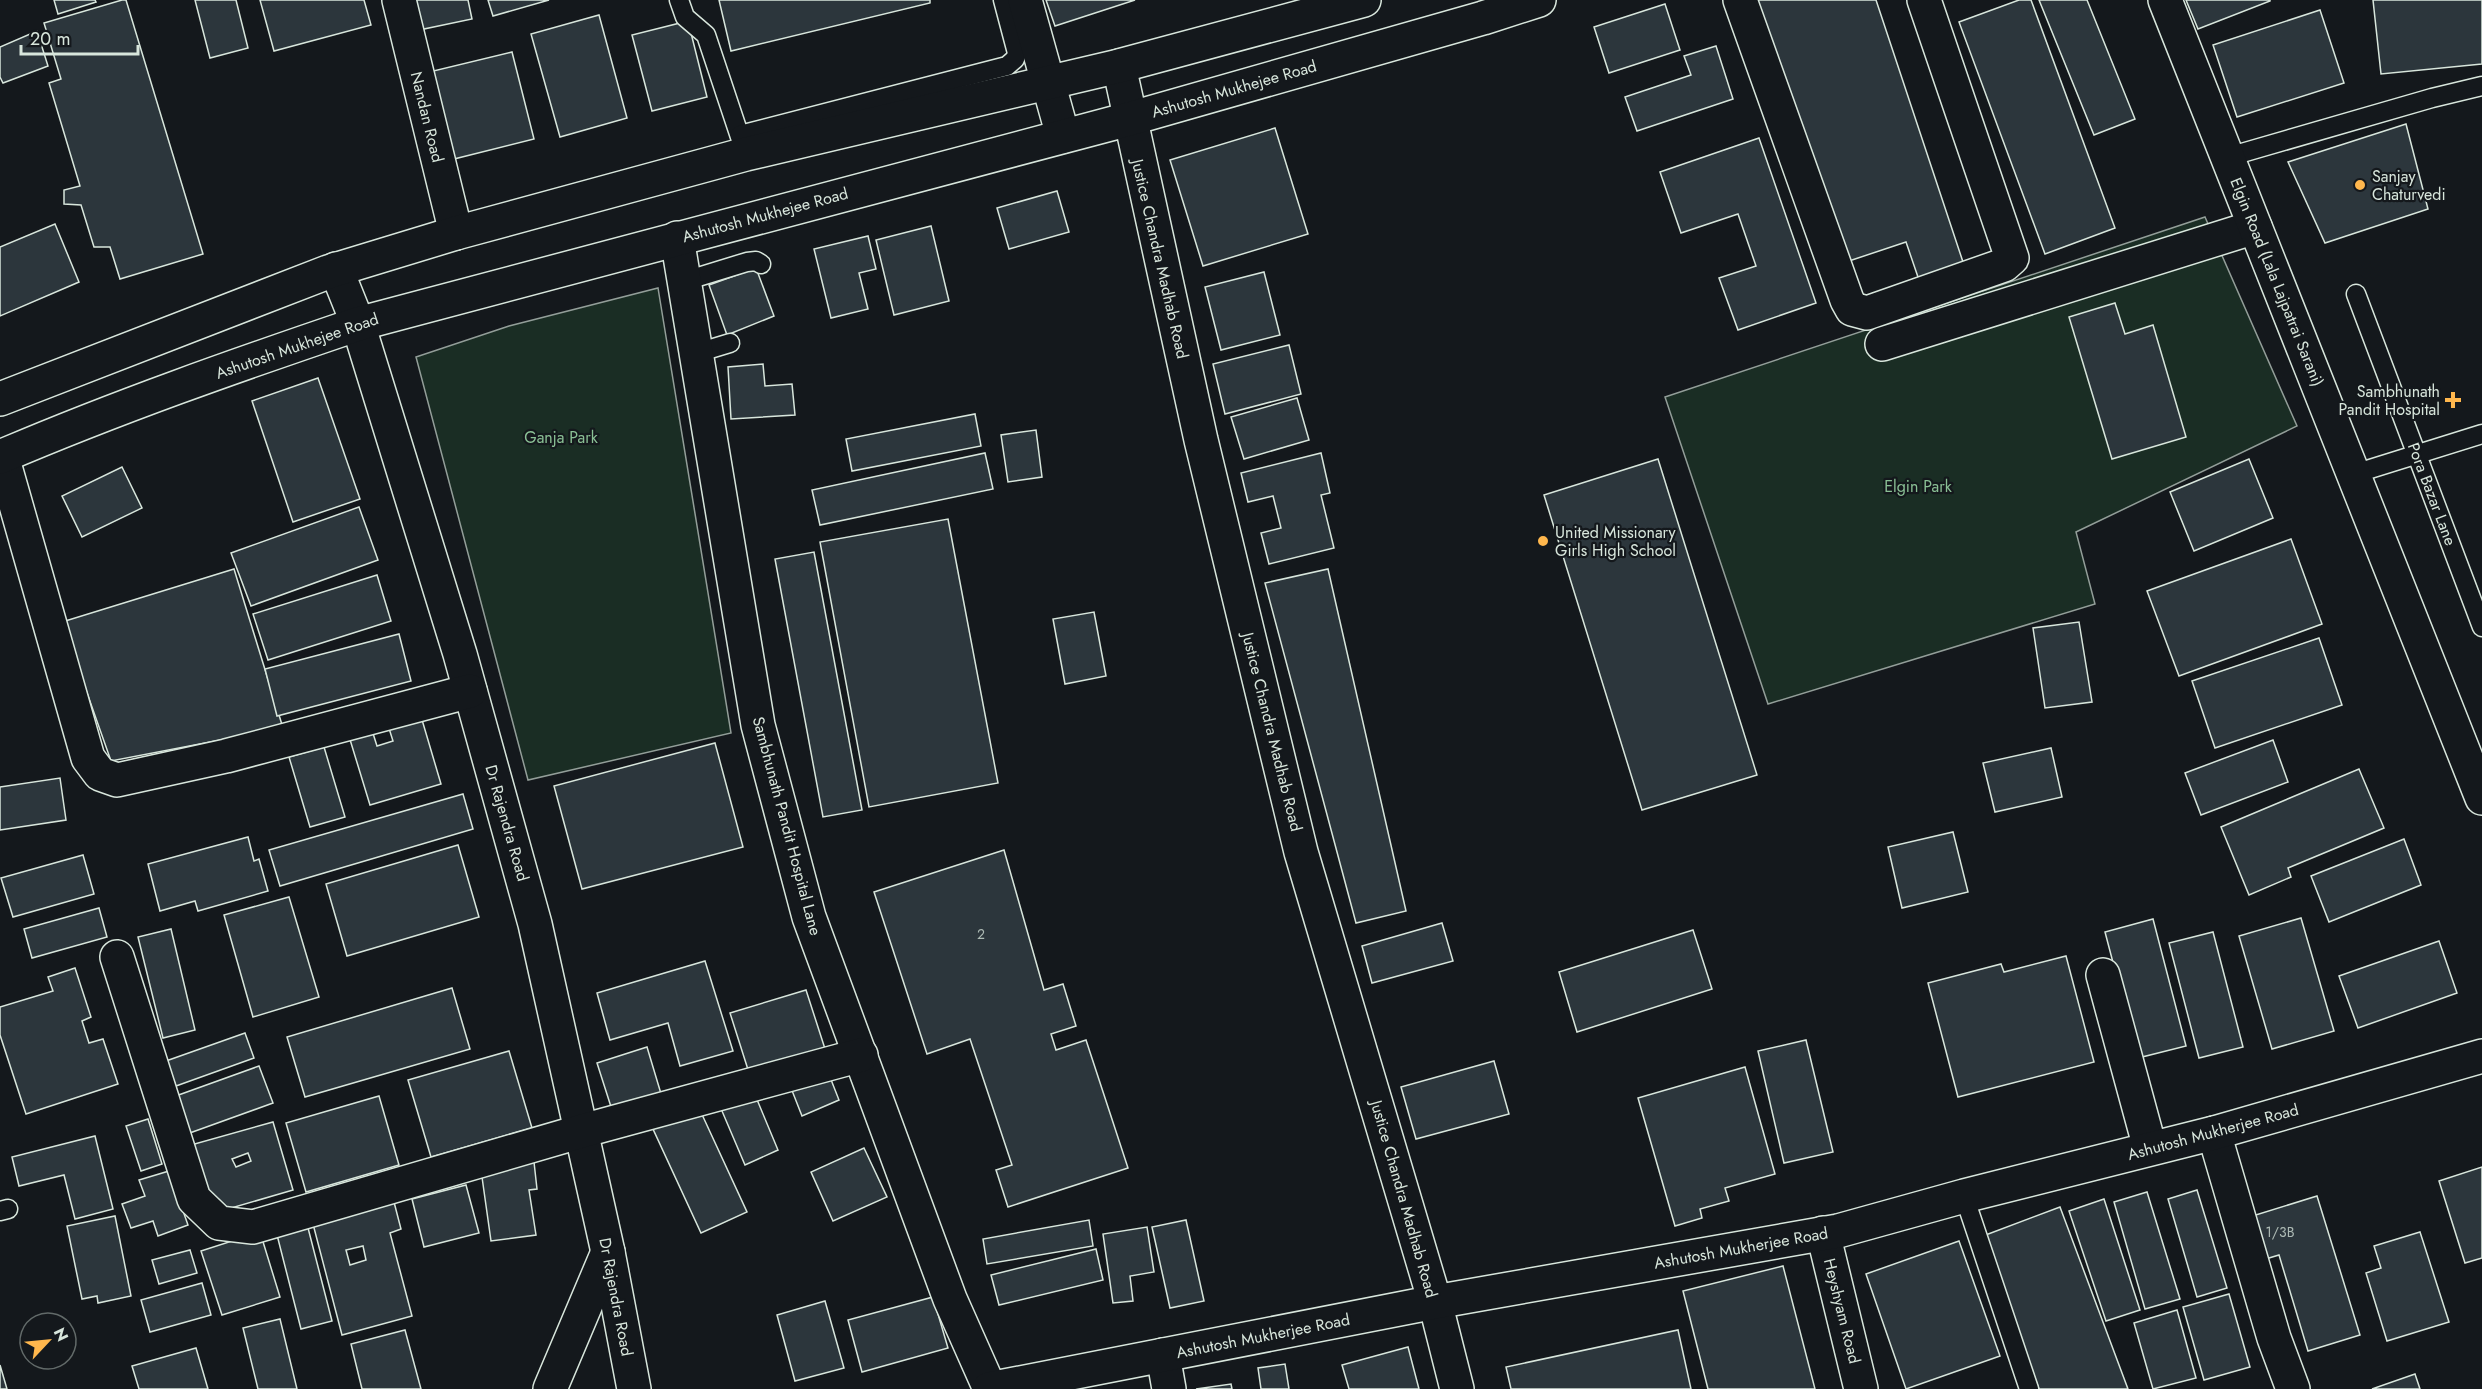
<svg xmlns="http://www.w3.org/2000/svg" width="2482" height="1389" font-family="Jost,sans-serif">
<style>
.green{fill:#1a2d24;stroke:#939e99;stroke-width:1.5}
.building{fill:#2c363c;stroke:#d8e6dc;stroke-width:1.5;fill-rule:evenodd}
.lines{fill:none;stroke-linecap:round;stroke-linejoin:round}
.lane-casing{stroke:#d8e6dc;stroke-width:21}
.street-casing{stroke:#d8e6dc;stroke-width:36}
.secondary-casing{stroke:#d8e6dc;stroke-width:36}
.primary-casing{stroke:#d8e6dc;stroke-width:36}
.lane{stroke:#14181c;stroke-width:18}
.street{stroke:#14181c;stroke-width:33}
.secondary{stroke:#14181c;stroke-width:33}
.primary{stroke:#14181c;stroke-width:33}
.poi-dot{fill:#ffb74d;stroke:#14181c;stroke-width:2}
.labels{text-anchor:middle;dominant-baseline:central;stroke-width:4.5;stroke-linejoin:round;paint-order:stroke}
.number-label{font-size:14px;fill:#adbab4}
.street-label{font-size:16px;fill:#d8e6dc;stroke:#14181c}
.poi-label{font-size:16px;fill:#d8e6dc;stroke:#14181c;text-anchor:start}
.park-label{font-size:16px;fill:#8ac095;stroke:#14181c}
</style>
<rect width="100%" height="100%" fill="#14181c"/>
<g class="green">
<path d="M2205,217L2297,426L2076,532L2095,604L1768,704L1665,397Z"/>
<path d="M658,288L731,733L528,780L416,357L509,326Z"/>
</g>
<g class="building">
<path d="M54,0H95L96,2L58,14Z"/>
<path d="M122,0H126L203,254L120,279L110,247H94L81,205L64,204V190L80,186L49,83L61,79L44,23Z"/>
<path d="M195,0H236L248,48L210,58Z"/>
<path d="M260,0H364L371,25L274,51Z"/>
<path d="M412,0H468L472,19L419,30Z"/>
<path d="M488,0H549L493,16Z"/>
<path d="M719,0H930V3L731,51Z"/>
<path d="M1046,0H1135L1055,26Z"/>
<path d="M1756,0H1876L1964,265L1919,280L1906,242L1843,263Z"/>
<path d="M2019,0H2031L2115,228L2045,254L1959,22Z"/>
<path d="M2039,0H2087L2135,119L2094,135Z"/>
<path d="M2186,0H2270V1L2198,29Z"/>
<path d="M2373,0H2482V64L2381,74Z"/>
<path d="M1665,4L1680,50L1609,73L1594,27Z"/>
<path d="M2320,10L2344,83L2237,117L2213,45Z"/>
<path d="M599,15L627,118L560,137L531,34Z"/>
<path d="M688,21L707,97L652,111L632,35Z"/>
<path d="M37,31L48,66L3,83L0,77V47Z"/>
<path d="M1716,46L1733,99L1637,131L1625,97L1691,75L1684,56Z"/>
<path d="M512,52L534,139L446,161L425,73Z"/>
<path d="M2406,124L2428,209L2325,243L2288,162Z"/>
<path d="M1275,128L1308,234L1203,266L1170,160Z"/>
<path d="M1759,138L1816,303L1738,330L1719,278L1756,266L1738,214L1681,233L1660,172Z"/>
<path d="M1057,191L1069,232L1009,249L997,208Z"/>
<path d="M55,224L79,282L0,316V247Z"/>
<path d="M931,226L949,301L894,315L876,240Z"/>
<path d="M868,236L876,269L859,273L868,309L831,318L814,249Z"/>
<path d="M756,268L774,316L727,335L709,285Z"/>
<path d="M1264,272L1280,335L1221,350L1205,287Z"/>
<path d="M2115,303L2125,334L2153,325L2186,437L2112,459L2069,317Z"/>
<path d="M1289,345L1301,394L1225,414L1213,364Z"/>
<path d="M763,364L765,386L792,384L795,415L731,419L728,367Z"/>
<path d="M318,378L360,499L293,522L252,401Z"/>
<path d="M1297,398L1309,440L1244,459L1231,417Z"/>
<path d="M975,414L981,446L852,471L846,439Z"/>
<path d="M1036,430L1042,477L1008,482L1001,435Z"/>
<path d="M985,453L993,489L820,525L812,490Z"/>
<path d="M1321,453L1330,493L1321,495L1334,548L1269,564L1261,533L1281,528L1273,496L1248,502L1241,473Z"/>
<path d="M1658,459L1757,775L1642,810L1544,495Z"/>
<path d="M2249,459L2273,518L2194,551L2170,492Z"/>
<path d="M122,467L142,508L82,537L62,496Z"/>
<path d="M359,507L378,560L251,606L231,553Z"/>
<path d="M948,519L998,783L869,807L820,542Z"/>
<path d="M2291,539L2322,624L2179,676L2147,591Z"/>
<path d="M814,552L862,810L823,817L775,559Z"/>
<path d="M234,569L283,728L111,761L62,622Z"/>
<path d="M1328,569L1406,911L1356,923L1265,583Z"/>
<path d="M377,575L391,621L268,660L253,614Z"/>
<path d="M1094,612L1106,676L1065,684L1053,619Z"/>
<path d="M2079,622L2092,702L2045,708L2033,628Z"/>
<path d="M399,634L411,681L277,716L265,669Z"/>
<path d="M2319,638L2342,705L2215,748L2192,681Z"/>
<path d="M420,713L441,784L370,805L348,733L371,727L377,746L393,741L387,722Z"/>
<path d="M2273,740L2288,782L2201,815L2185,773Z"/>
<path d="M715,743L743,847L582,889L554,786Z"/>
<path d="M324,747L345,817L310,827L289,757Z"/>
<path d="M2051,748L2062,797L1995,812L1983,763Z"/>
<path d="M2359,769L2384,828L2288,868L2291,877L2249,895L2221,827Z"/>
<path d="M60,778L66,820L0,830V787Z"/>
<path d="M463,794L473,829L280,886L269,850Z"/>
<path d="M1953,832L1968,892L1902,908L1888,847Z"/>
<path d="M248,837L254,861L259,859L268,891L198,911L195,901L160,911L148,864Z"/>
<path d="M2404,839L2421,885L2329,922L2311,876Z"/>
<path d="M458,845L479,917L347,956L326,884Z"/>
<path d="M1004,850L1044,990L1063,984L1076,1026L1051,1034L1056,1050L1086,1040L1128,1168L1008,1207L996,1170L1012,1165L970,1039L927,1054L874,892Z"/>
<path d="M83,855L94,894L13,917L1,878Z"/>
<path d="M289,897L319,997L253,1017L224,915Z"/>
<path d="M99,908L107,937L32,958L24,929Z"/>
<path d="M2301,918L2334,1031L2272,1049L2239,936Z"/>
<path d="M2153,919L2186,1046L2138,1058L2105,932Z"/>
<path d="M1442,923L1453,961L1372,983L1362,946Z"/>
<path d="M171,929L195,1030L163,1038L138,937Z"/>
<path d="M1693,930L1712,989L1577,1032L1559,972Z"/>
<path d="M2213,932L2243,1047L2199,1058L2169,943Z"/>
<path d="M2439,941L2457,993L2358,1028L2339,976Z"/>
<path d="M2066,956L2094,1062L1958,1097L1928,983L2001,964L2004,972Z"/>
<path d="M705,961L733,1051L680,1066L668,1023L610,1040L597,993Z"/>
<path d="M75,968L91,1017L82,1021L89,1043L103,1039L118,1084L26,1114L0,1035V1007L53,991L48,977Z"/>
<path d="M452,988L470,1049L305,1097L287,1037Z"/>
<path d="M806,990L827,1055L751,1079L730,1013Z"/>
<path d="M245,1033L254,1058L176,1086L166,1061Z"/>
<path d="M1806,1040L1833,1152L1784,1163L1758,1051Z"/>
<path d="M647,1047L662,1097L613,1113L597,1063Z"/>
<path d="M509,1051L532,1128L431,1157L408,1080Z"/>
<path d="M1494,1061L1509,1114L1416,1139L1401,1087Z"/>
<path d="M259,1066L273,1103L187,1134L173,1097Z"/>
<path d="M1745,1067L1775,1174L1725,1188L1729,1201L1700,1209L1702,1218L1675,1226L1638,1098Z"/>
<path d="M828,1072L839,1100L802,1116L791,1088Z"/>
<path d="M753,1090L778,1150L745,1165L719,1104Z"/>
<path d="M379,1096L399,1165L306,1192L286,1123Z"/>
<path d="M699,1108L747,1212L701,1233L653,1129Z"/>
<path d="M148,1119L162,1164L141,1171L126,1126Z"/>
<path d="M273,1122L293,1190L228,1209L207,1196L191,1145ZM248,1153L251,1161L236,1167L232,1159Z"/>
<path d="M95,1136L113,1209L75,1219L64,1175L19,1186L12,1157Z"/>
<path d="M864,1148L887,1197L833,1221L811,1172Z"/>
<path d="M534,1162L537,1189L529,1190L536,1235L491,1241L481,1170Z"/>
<path d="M2482,1167V1258L2465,1263L2439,1181Z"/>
<path d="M169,1171L188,1225L158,1236L153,1221L131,1228L122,1204L145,1196L139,1180Z"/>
<path d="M466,1185L479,1233L424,1247L412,1199Z"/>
<path d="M2197,1190L2227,1288L2197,1297L2168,1199Z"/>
<path d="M2147,1192L2180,1299L2145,1309L2114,1202Z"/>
<path d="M2317,1196L2360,1335L2308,1351L2279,1255L2259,1261L2246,1218Z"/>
<path d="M2104,1199L2140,1310L2106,1321L2069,1211Z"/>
<path d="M394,1202L401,1229L390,1233L412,1316L342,1335L313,1224ZM363,1246L366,1260L350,1265L346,1250Z"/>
<path d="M2060,1207L2128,1389H2039L1983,1236Z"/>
<path d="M115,1216L131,1296L98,1303L97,1296L82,1299L67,1226Z"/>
<path d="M1089,1220L1093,1246L987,1264L983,1239Z"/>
<path d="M1186,1220L1204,1301L1170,1308L1152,1227Z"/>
<path d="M307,1224L332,1321L301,1329L276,1231Z"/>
<path d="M1147,1227L1154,1272L1130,1276L1133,1301L1113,1303L1103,1234Z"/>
<path d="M260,1232L280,1297L222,1315L201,1251Z"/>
<path d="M2420,1232L2449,1322L2387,1341L2366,1273L2381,1268L2374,1246Z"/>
<path d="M1959,1241L2000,1356L1906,1389L1866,1274Z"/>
<path d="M1096,1249L1103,1280L999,1305L991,1275Z"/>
<path d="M190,1250L197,1273L159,1284L152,1260Z"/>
<path d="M1783,1266L1815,1389H1708L1683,1291Z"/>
<path d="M202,1283L211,1315L150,1332L141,1300Z"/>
<path d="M2229,1294L2250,1367L2204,1380L2183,1307Z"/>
<path d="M933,1297L948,1348L862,1372L848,1320Z"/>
<path d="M825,1301L844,1368L795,1381L777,1315Z"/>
<path d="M2177,1310L2196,1378L2153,1389L2134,1323Z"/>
<path d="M280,1319L297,1389H258L243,1328Z"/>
<path d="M405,1330L421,1389H362L351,1344Z"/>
<path d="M1678,1330L1691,1389H1511L1506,1367Z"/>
<path d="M1408,1347L1419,1389H1349L1342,1365Z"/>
<path d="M196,1348L208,1389H139L132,1366Z"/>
<path d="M1285,1364L1289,1389H1261L1258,1368Z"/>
<path d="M0,1365L7,1389H0Z"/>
<path d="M2415,1374L2420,1389H2372Z"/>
<path d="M1231,1384L1232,1389H1196Z"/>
</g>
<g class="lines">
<g class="lane-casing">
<g id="lane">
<path d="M679,0L685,17L706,35L743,146"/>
<path d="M740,135L1007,66L1015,59L1017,53L1003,0"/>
<path d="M2228,157L2432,98L2482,86"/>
<path d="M685,281L747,262L756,261L761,264"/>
<path d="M2356,294L2482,627"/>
<path d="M697,353L730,343"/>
<path d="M2354,474L2482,434"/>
<path d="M1964,1196L2029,1389"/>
<path d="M0,1211L8,1209"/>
</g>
</g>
<g class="street-casing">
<g id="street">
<path d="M399,0L456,233"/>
<path d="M1025,0L1063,136"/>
<path d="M1740,0L1847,300L1852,309L1867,313L2004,265L2012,258L1924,0"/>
<path d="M1119,66L1201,440L1301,852L1435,1302L1457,1389"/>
<path d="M677,238L758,725L809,917L950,1299L990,1389"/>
<path d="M336,269L358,324L460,654L535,924L608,1252L634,1389"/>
<path d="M1882,344L2255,227"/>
<path d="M2,456L88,758L100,774L117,780L226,756L470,691"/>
<path d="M117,957L194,1199L219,1223L253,1227L582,1131L861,1055"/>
<path d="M2103,975L2150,1148"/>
<path d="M2214,1133L2274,1338L2293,1389"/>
<path d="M1823,1233L1861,1389"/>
<path d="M1163,1355L1169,1389"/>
<path d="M550,1389L608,1252"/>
<path d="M989,1389L1435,1302L1838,1231L1964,1196L2214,1133L2482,1056"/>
</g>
</g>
<g class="secondary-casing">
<path id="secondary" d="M2165,0L2482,798"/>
</g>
<g class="primary-casing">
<g id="primary">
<path d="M0,399L328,272L456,233L746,154L1119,66L1364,0"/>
<path d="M0,457C117,407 237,365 358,324L1129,119L1483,18L1539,0"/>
</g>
</g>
<use href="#lane" class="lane"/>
<use href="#street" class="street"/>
<use href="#secondary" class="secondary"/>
<use href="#primary" class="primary"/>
</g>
<g class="poi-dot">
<circle cx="2360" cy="185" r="6"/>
<path d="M2450 391h6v6h6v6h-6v6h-6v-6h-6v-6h6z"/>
<circle cx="1543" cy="541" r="6"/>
</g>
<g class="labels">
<g class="number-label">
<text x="981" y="934">2</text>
<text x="2280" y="1232">1/3B</text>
</g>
<g class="street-label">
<text transform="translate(1234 89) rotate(-16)">Ashutosh Mukhejee Road</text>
<text transform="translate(427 117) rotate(76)">Nandan Road</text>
<text transform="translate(765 215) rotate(-15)">Ashutosh Mukhejee Road</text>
<text transform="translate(1160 259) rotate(77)">Justice Chandra Madhab Road</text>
<text transform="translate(2277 282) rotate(68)">Elgin Road (Lala Lajpatrai Sarani)</text>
<text transform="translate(297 346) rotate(-19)">Ashutosh Mukhejee Road</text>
<text transform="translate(2432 494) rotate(69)">Pora Bazar Lane</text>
<text transform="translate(1272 732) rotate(76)">Justice Chandra Madhab Road</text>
<text transform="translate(507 823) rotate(74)">Dr Rajendra Road</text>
<text transform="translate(787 826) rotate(75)">Sambhunath Pandit Hospital Lane</text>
<text transform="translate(2213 1132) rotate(-15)">Ashutosh Mukherjee Road</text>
<text transform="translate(1404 1199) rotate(74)">Justice Chandra Madhab Road</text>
<text transform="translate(1741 1248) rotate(-10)">Ashutosh Mukherjee Road</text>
<text transform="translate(616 1297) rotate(79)">Dr Rajendra Road</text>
<text transform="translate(1842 1311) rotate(76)">Heyshyam Road</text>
<text transform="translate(1263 1336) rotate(-11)">Ashutosh Mukherjee Road</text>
</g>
<g class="poi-label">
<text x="2372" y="176">Sanjay<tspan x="2372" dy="18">Chaturvedi</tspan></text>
<text x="2440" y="391" text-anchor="end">Sambhunath<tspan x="2440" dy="18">Pandit Hospital</tspan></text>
<text x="1555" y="532">United Missionary<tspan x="1555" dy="18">Girls High School</tspan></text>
</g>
<g class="park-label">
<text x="561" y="437">Ganja Park</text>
<text x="1918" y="486">Elgin Park</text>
</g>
</g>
<g transform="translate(48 1341) rotate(64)"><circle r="28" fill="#14181c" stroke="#626a69" stroke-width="1.5"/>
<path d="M0-4.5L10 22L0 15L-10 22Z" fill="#ffb74d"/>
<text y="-9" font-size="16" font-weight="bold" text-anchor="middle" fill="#d8e6dc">N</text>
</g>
<path d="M21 45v9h117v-9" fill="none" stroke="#d8e6dc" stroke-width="3"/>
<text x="30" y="45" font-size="18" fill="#d8e6dc" stroke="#14181c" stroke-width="4.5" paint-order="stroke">20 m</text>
</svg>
